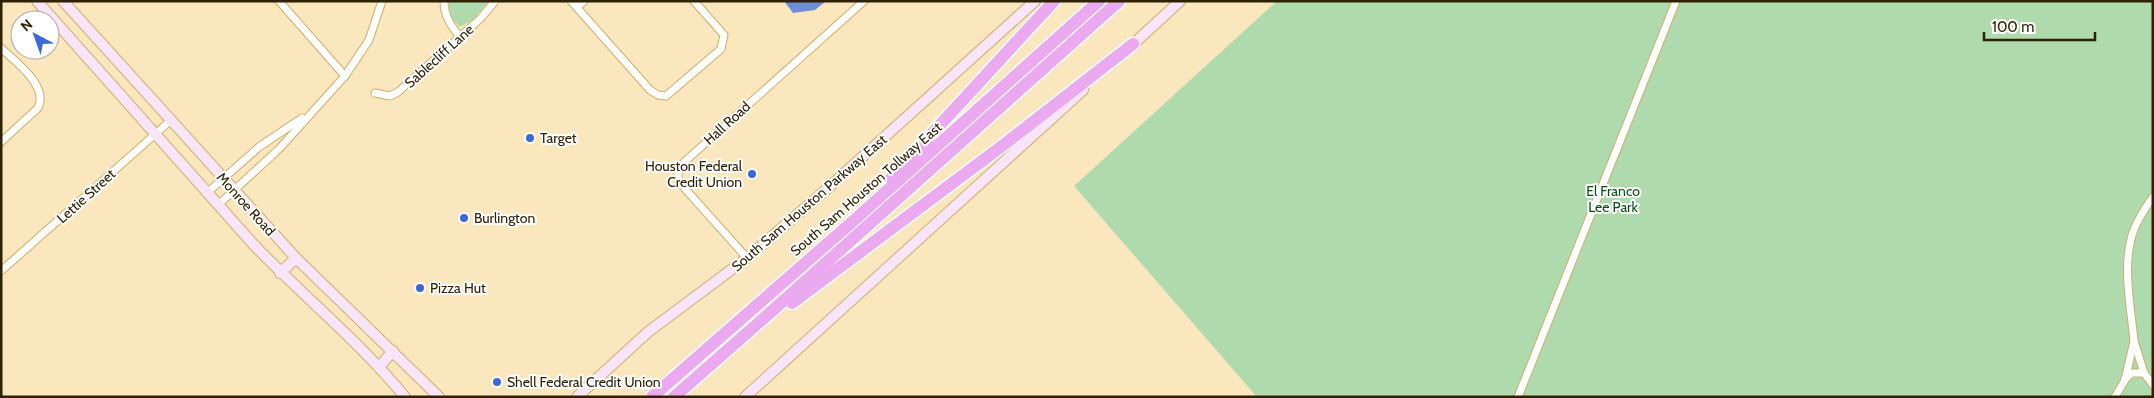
<svg xmlns="http://www.w3.org/2000/svg" width="2154" height="398" font-family="Cabin,sans-serif">
<style>
.green{fill:#afdaae}
.water{fill:#6e8fd7}
.lines{fill:none;stroke-linecap:round;stroke-linejoin:round}
.minor-casing{stroke:#d0ae68;stroke-width:9}
.secondary-casing{stroke:#d0ae68;stroke-width:12}
.motorway-casing{stroke:#fff;stroke-width:15}
.minor{stroke:#fff;stroke-width:7}
.secondary{stroke:#f9e5fa;stroke-width:10}
.motorway{stroke:#eba9ef;stroke-width:12}
.poi-dot{fill:#3c69da;stroke:#fff;stroke-width:2}
.labels{text-anchor:middle;dominant-baseline:central;stroke-width:4;stroke-linejoin:round;paint-order:stroke}
.street-label{font-size:14px;fill:#2f2103;stroke:#fff}
.poi-label{font-size:14px;fill:#2f2103;stroke:#fff;text-anchor:start}
.park-label{font-size:14px;fill:#065012;stroke:#fff}
</style>
<rect width="100%" height="100%" fill="#fbe7bd"/>
<g class="green">
<path d="M448,1H489L473,20L460,27L452,19Z"/>
<path d="M1277,1H2153V397H1257L1074,186Z"/>
</g>
<path class="water" d="M784,1H826L815,10L793,13Z"/>
<g class="lines">
<g class="minor-casing">
<g id="minor">
<path d="M279,1L345,76"/>
<path d="M444,1C444,16 451,26 460,37"/>
<path d="M571,1L650,90L658,95L666,96L721,49L724,35L694,1"/>
<path d="M577,7L584,1"/>
<path d="M1,48C16,62 49,86 38,108L1,142"/>
<path d="M375,93L390,96L398,92L481,18L495,1"/>
<path d="M207,193L259,147L302,118"/>
<path d="M218,205L279,149L345,76L369,40L382,1"/>
<path d="M747,258L679,182C675,169 683,163 692,155L864,1"/>
<path d="M1,271L170,121"/>
<path d="M2134,341C2131,309 2123,270 2131,239C2135,223 2144,210 2153,197"/>
<path d="M2125,379L2132,373H2144"/>
<path d="M1518,397L1676,1"/>
<path d="M2115,397L2125,380L2134,341L2144,373L2153,385"/>
</g>
</g>
<g class="secondary-casing">
<g id="secondary">
<path d="M37,1L253,244C303,296 359,341 405,397"/>
<path d="M63,1L296,258L439,397"/>
<path d="M1129,48L1180,1"/>
<path d="M280,273L296,258"/>
<path d="M380,366L393,351"/>
<path d="M577,397L648,332L747,258L827,189L1035,1"/>
<path d="M745,397L1083,90"/>
</g>
</g>
<g class="motorway-casing">
<g id="motorway">
<path d="M891,178L1054,1"/>
<path d="M792,303L1002,146L1133,44"/>
<path d="M652,397L851,223L1099,1"/>
<path d="M674,397L763,319L1119,1"/>
</g>
</g>
<use href="#minor" class="minor"/>
<use href="#secondary" class="secondary"/>
<use href="#motorway" class="motorway"/>
</g>
<g class="poi-dot">
<circle cx="530" cy="138" r="5"/>
<circle cx="752" cy="174" r="5"/>
<circle cx="464" cy="218" r="5"/>
<circle cx="420" cy="288" r="5"/>
<circle cx="497" cy="382" r="5"/>
</g>
<g class="labels">
<g class="street-label">
<text transform="translate(439 56) rotate(-42)">Sablecliff Lane</text>
<text transform="translate(727 123) rotate(-42)">Hall Road</text>
<text transform="translate(866 189) rotate(-41)">South Sam Houston Tollway East</text>
<text transform="translate(86 196) rotate(-42)">Lettie Street</text>
<text transform="translate(809 203) rotate(-41)">South Sam Houston Parkway East</text>
<text transform="translate(246 204) rotate(48)">Monroe Road</text>
</g>
<g class="poi-label">
<text x="540" y="138">Target</text>
<text x="742" y="166" text-anchor="end">Houston Federal<tspan x="742" dy="16">Credit Union</tspan></text>
<text x="474" y="218">Burlington</text>
<text x="430" y="288">Pizza Hut</text>
<text x="507" y="382">Shell Federal Credit Union</text>
</g>
<g class="park-label">
<text x="1613" y="191">El Franco<tspan x="1613" dy="16">Lee Park</tspan></text>
</g>
</g>
<rect width="2154" height="398" fill="none" stroke="#2f2103" stroke-width="5"/>
<g transform="translate(35 35) rotate(319)"><circle r="24" fill="#ffffff" stroke="#aca69a"/>
<path d="M0-4L9 19L0 12L-9 19Z" fill="#3c69da"/>
<text y="-8" font-size="14" font-weight="bold" text-anchor="middle" fill="#2f2103">N</text>
</g>
<path d="M1984 32v8h111v-8" fill="none" stroke="#2f2103" stroke-width="2.5"/>
<text x="1992" y="32" font-size="15" fill="#2f2103" stroke="#ffffff" stroke-width="4" paint-order="stroke">100 m</text>
</svg>
